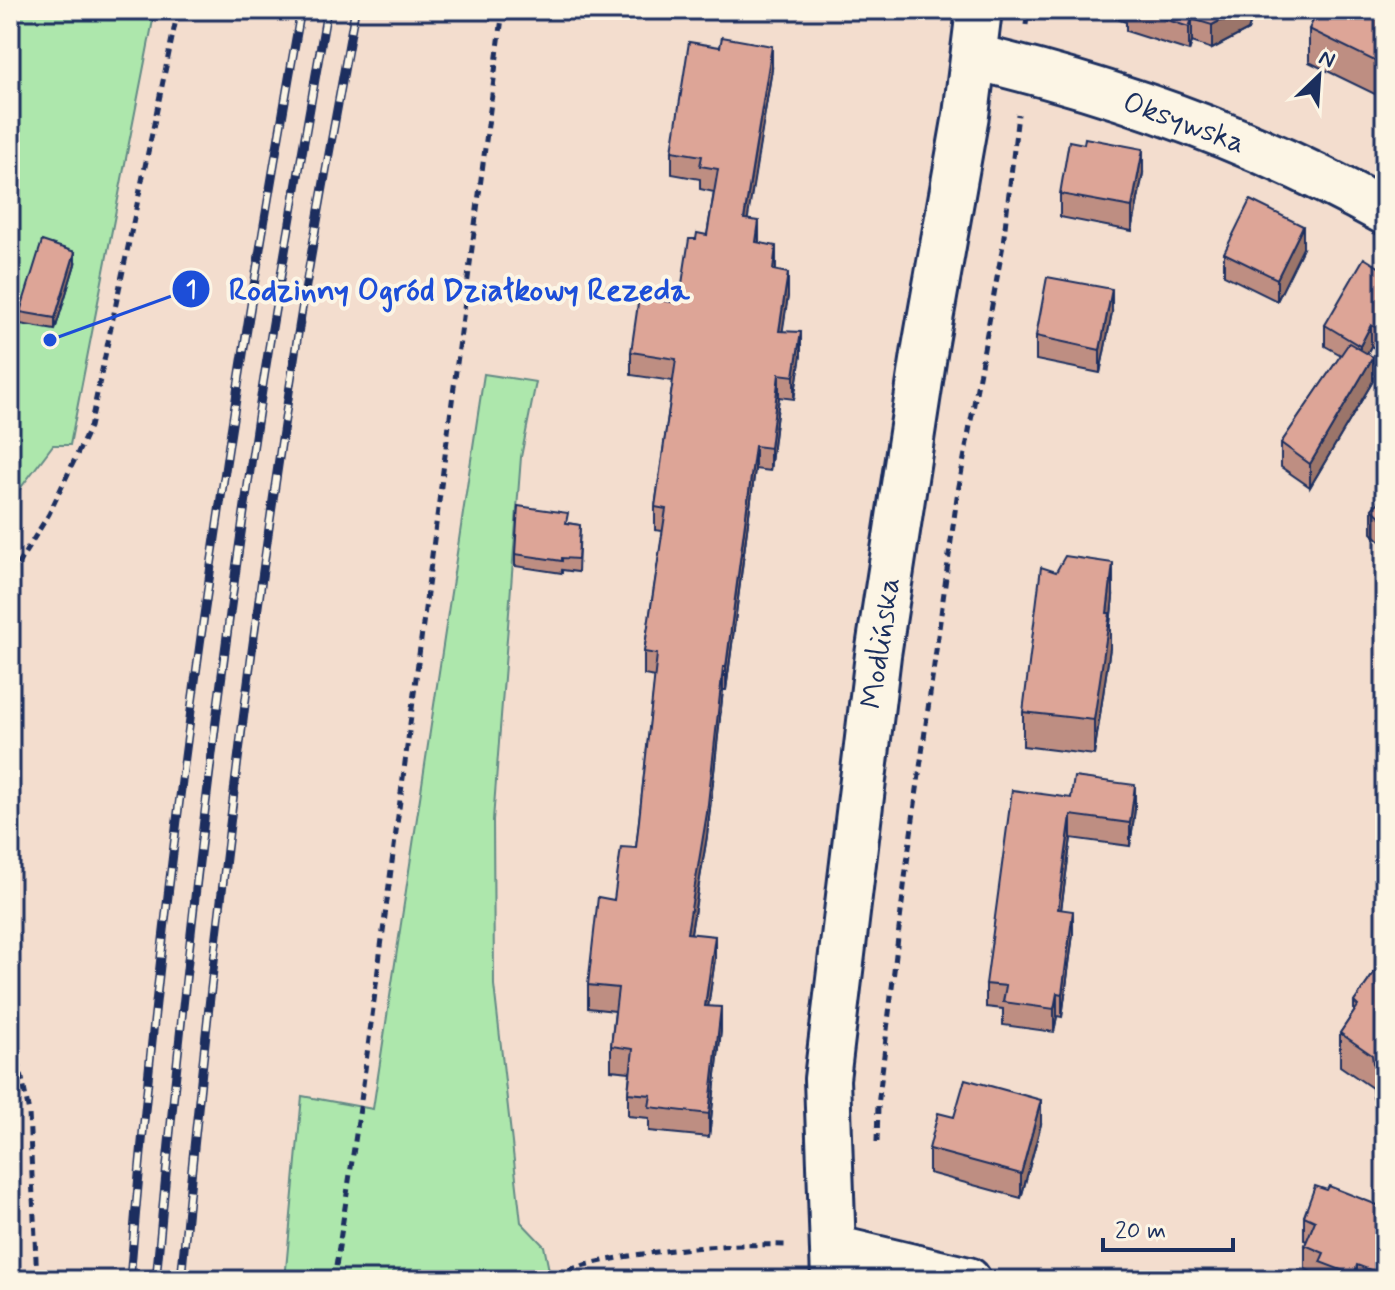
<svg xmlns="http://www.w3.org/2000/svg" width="1395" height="1290" font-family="Mynerve,sans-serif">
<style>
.green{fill:#ade7ac;stroke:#648b85;stroke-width:2}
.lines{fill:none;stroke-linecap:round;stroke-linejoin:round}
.minor-casing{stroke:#1b2f5e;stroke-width:50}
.path{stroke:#1b2f5e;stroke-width:5;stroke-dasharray:8 6;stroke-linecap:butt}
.minor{stroke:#fcf5e5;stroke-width:44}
.rail-casing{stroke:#1b2f5e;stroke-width:9}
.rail{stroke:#fcf5e5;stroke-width:6;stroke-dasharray:18;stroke-linecap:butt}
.wall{fill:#be8e82;stroke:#1b2f5e;stroke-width:2}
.shaded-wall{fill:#9b746a;stroke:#1b2f5e;stroke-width:2}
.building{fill:#dda597;stroke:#1b2f5e;stroke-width:2}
.labels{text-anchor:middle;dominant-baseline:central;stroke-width:8;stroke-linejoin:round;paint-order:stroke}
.street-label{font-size:30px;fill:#1b2f5e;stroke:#fcf5e5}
.leader{fill:none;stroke:#1d4ed8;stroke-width:3}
.callout-dot{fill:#1d4ed8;stroke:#fcf5e5;stroke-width:3}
.mark-label{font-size:24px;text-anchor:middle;font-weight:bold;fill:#fff}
.callout-label{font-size:32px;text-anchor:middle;font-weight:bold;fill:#1d4ed8;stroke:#fcf5e5;stroke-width:8;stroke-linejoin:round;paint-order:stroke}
</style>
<rect width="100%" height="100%" fill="#f3ddce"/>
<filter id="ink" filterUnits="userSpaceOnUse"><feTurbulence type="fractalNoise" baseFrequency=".0125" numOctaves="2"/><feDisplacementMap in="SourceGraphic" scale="16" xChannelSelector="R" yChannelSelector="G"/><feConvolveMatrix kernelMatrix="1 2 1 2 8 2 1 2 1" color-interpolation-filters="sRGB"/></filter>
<g filter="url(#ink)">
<g class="green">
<path d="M10,10H155L70,445H53L10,502Z"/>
<path d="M484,374L536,382L521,457L493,820L494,985L521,1222L544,1246L551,1280H285L302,1096L373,1109Z"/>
</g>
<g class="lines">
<g class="minor-casing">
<g id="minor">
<path d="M974,57C1116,90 1257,141 1385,212"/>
<path d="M833,1248L968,1280"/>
<path d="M834,1280L827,1079L878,655L925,348L966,115L979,10"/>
</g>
</g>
<g class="path">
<path d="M1026,25L1028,10"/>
<path d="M10,577L49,514L90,427L178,10"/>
<path d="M10,1019L29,1113L37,1280"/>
<path d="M877,1142L878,1106L906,870L957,497L1003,245L1018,114"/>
<path d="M334,1280L360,1108L503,10"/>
<path d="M528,1280C550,1278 568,1269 589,1264C650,1250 725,1243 788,1245"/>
</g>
<use href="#minor" class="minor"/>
<g class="rail-casing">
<g id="rail">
<path d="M130,1280C164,854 226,431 301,10"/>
<path d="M156,1280C183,985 216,690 261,397C281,268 305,139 327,10"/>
<path d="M181,1280C210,974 246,669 293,366C311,247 334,128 355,10"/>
</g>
</g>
<use href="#rail" class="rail"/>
</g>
<g class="wall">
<path d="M1102,10H1253V15L1248,30L1212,49L1192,42L1189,51L1126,31V22L1102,14Z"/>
<path d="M1385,10V99L1309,62V29Z"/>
<path d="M772,69L747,219L759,243L776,271L788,296L782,331L801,355L794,399L779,397L770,471L755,469L726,690H723L707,836L691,933L715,959L708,1006L721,1030L709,1137L649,1131V1118L628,1116V1093L630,1072L611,1070V1046L615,1011L588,1008V985L614,900L636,848L655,677L644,675V652L663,531L655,530V507L673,381L631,375V352L679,303L696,239L707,235L714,192L700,189V179L672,174V151Z"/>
<path d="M1143,173L1132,231L1060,217V194Z"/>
<path d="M1303,248L1277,301L1224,275V253Z"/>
<path d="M75,264L55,330L20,324V312Z"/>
<path d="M1385,271V354L1371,346L1367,354L1373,381L1310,487L1281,467V443L1341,355L1325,346V325Z"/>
<path d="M1112,312L1100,373L1036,360V336Z"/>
<path d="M1385,495V545L1372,533V509Z"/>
<path d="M568,523L580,525L578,572L562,570V573L515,566V554Z"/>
<path d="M1113,597L1110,624V648L1094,755L1023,746V712Z"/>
<path d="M1071,798L1135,809L1130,846L1071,838L1061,909L1073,934L1062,1017L1057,1016L1054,1032L1003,1025V1009L986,1007V984Z"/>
<path d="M1385,957V1106L1380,1105L1373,1097L1372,1088L1340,1066V1033L1354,1012V1002Z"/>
<path d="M954,1117L1041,1124L1021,1198L929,1173V1149Z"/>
<path d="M1385,1208V1280H1320V1276L1305,1269V1245L1307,1241L1304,1240V1216Z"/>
</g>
<g class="shaded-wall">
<path d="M1241,10H1253V15L1248,30L1212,49V25Z"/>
<path d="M1192,19V42L1189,51V27Z"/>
<path d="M772,46V69L744,242V219Z"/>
<path d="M1143,149V173L1132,231V207Z"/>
<path d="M759,221V244L756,242Z"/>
<path d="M1303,226V248L1277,301V279Z"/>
<path d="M776,246V269L773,293V270Z"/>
<path d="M75,252V264L55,330V318Z"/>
<path d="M788,273V296L779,354V331Z"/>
<path d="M1112,289V312L1100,373V350Z"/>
<path d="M1371,325V346L1360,366V346Z"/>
<path d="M801,332V355L794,399V376Z"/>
<path d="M1373,357V381L1310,487V464Z"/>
<path d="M779,374V397L770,471V448Z"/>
<path d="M755,446V469L726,690V667Z"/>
<path d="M1113,563V597L1110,624V648L1094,755V720Z"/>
<path d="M723,667V690L707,836L687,956V933Z"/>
<path d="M1135,785V809L1130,846V823Z"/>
<path d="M1071,815V838L1058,932V909Z"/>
<path d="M1073,911V934L1062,1017V994Z"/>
<path d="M715,936V959L705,1029V1006Z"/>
<path d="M1057,993V1016L1054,1032V1009Z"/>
<path d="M721,1007V1030L709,1137V1114Z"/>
<path d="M1041,1100V1124L1021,1198V1174Z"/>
<path d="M1357,1265V1280H1354V1275Z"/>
</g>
<g class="building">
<path d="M1137,10H1241L1212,25L1192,19L1189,27Z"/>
<path d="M1318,10H1385V66L1309,29Z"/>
<path d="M722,37L772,46L744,219L759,221L756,242L776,246L773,270L788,273L779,331L801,332L794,376L779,374L770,448L755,446L726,667H723L707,813L687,933L715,936L705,1006L721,1007L709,1114L649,1107L651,1095L628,1093L633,1049L611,1046L618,988L588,985L598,897L614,900L621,847L636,848L657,654L644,652L666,509L655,507L676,359L631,352L639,297L679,303L689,239H696L697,233L707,235L718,169L700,166L702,156L672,151L689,42L720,47Z"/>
<path d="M1085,138L1143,149L1132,207L1060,194L1069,141L1084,144Z"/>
<path d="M1250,200L1303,226L1277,279L1224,253Z"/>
<path d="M42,241L75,252L55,318L20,312Z"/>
<path d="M1364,258L1385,271V333L1371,325L1360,346L1325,325Z"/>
<path d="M1047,277L1112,289L1100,350L1036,336Z"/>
<path d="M1349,343L1373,357L1310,464L1281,443Z"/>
<path d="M1385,495V521L1372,509Z"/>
<path d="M518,506L568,513L566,523L580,525L578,559L562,558V561L515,554Z"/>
<path d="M1065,556L1113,563L1107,613H1110L1094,720L1023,712L1041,567L1056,572Z"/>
<path d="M1074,777L1135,785L1130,823L1071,815L1058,909L1073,911L1062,994L1057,993L1054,1009L1003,1002L1006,986L986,984L1012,790L1071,798Z"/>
<path d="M1385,957V1073L1380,1072L1373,1063L1372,1055L1340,1033L1358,1006L1354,1002Z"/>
<path d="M965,1079L1041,1100L1021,1174L929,1149L938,1113L954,1117Z"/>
<path d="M1315,1186L1327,1190L1329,1186L1385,1208V1271L1384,1275L1357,1265L1354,1275L1320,1262L1324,1253L1305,1245L1315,1221L1304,1216Z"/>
</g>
</g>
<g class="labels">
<g class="street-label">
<text transform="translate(1184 123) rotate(20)">Oksywska</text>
<text transform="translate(881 643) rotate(-82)">Modlińska</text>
</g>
</g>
<path class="leader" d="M50 340L191 289"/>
<g class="callout-dot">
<circle cx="50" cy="340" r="8"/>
<circle cx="191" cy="289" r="20"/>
</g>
<g class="mark-label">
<text x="191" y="297">1</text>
</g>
<g class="callout-label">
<text x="459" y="300">Rodzinny Ogród Działkowy Rezeda</text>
</g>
<rect width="1395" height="1290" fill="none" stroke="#fcf5e5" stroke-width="40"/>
<rect x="20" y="20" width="1355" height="1250" fill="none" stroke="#1b2f5e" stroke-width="3" filter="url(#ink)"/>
<g transform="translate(1319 76) rotate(25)" stroke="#fcf5e5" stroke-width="6" paint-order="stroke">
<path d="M0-6L14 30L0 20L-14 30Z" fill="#1b2f5e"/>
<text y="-12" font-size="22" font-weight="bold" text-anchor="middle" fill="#1b2f5e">N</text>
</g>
<path d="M1103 1238v12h130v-12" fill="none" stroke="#1b2f5e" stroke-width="4"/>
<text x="1115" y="1238" font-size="24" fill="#1b2f5e" stroke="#fcf5e5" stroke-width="6" paint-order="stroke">20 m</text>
</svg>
